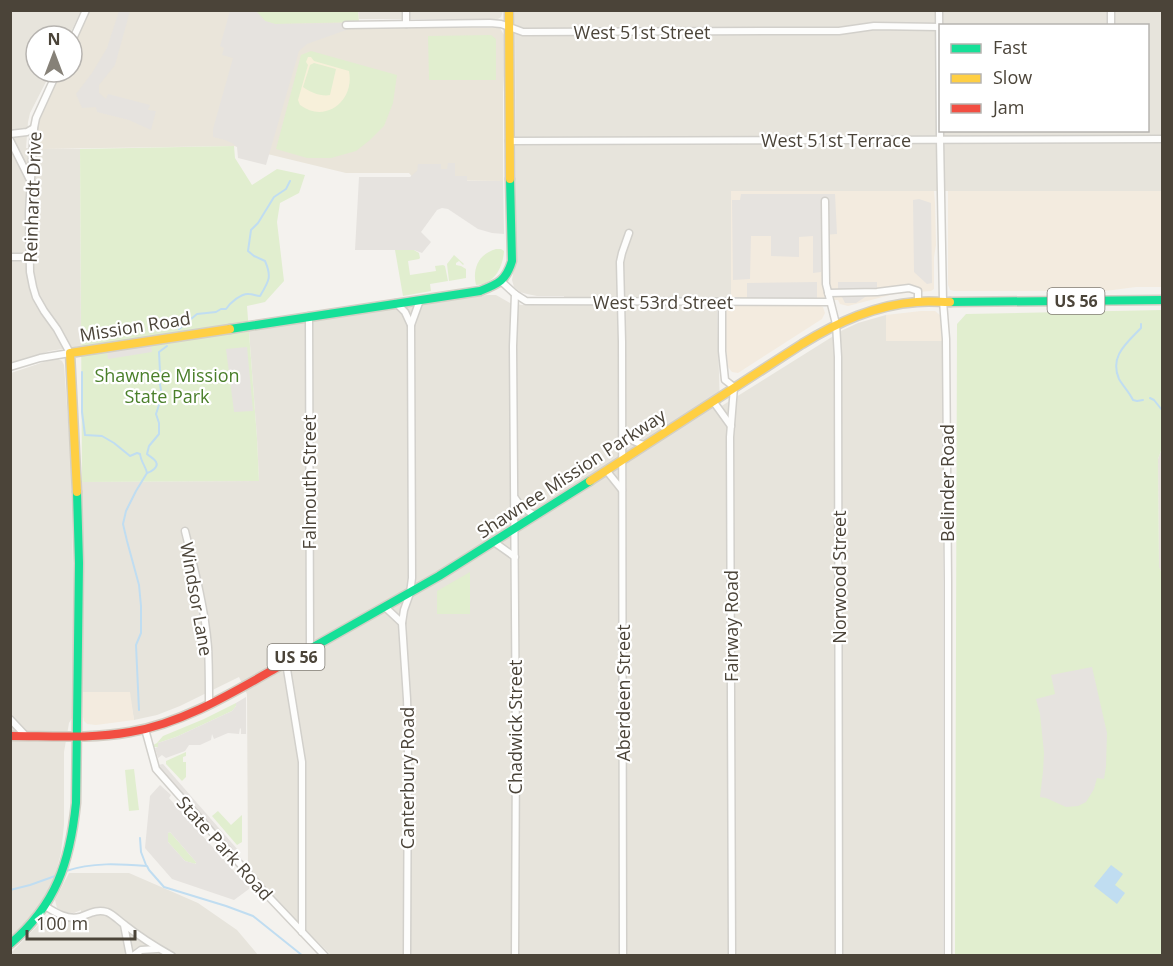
<svg xmlns="http://www.w3.org/2000/svg" width="1173" height="966" font-family="'Open Sans',sans-serif">
<style>
.residential{fill:#e7e4dc;fill-rule:evenodd}
.commercial{fill:#f3ebdf}
.education{fill:#eae5da}
.green{fill:#e1eecf}
.sand{fill:#f7f0da;fill-rule:evenodd}
.parking{fill:#e6e3df;fill-rule:evenodd}
.water{fill:#c0ddf1}
.lines{fill:none;stroke-linecap:round;stroke-linejoin:round}
.stream{stroke:#c0ddf1;stroke-width:2}
.street-casing{stroke:#d2d0cb;stroke-width:9}
.fast-casing{stroke:#d3cfc5;stroke-width:11}
.slow-casing{stroke:#d3cfc5;stroke-width:11}
.jam-casing{stroke:#d3cfc5;stroke-width:11}
.street{stroke:#fdfdfc;stroke-width:6}
.fast{stroke:#16e098;stroke-width:8}
.slow{stroke:#ffcf43;stroke-width:8}
.jam{stroke:#f24e42;stroke-width:8}
.labels{text-anchor:middle;dominant-baseline:central;stroke-width:4.5;stroke-linejoin:round;paint-order:stroke}
.shield{fill:#fff;stroke:#817c74;stroke-width:1.5}
.shield-label{font-size:16px;font-weight:bold;fill:#4b4439}
.street-label{font-size:18px;fill:#4b4439;stroke:#fff}
.park-label{font-size:18px;fill:#4a7f2a;stroke:#fff}
</style>
<rect width="100%" height="100%" fill="#f4f2ee"/>
<g class="residential">
<path d="M11,11H81L69,36H36V72H51L30,113L28,122L26,148L80,149L81,346L50,351L11,363Z"/>
<path d="M358,11L503,10V11L501,17L498,19H359Z"/>
<path d="M515,11H1162V191H731V297L686,298L687,306L715,305L717,307L720,407L843,330L858,323L886,315L887,341H943V955H331L290,915L248,868L247,694L239,677L180,706L157,715L134,720L129,692H83L82,482L259,481L257,438L249,331L487,295H496L510,303L522,305H565L564,296H537L527,294L520,292L514,287L512,280L516,257ZM940,26H1148V130H940Z"/>
<path d="M53,359H58L62,361L64,365L71,462L74,622L72,718L69,723L64,752V825L61,853L55,876L40,906L26,922L11,937V373Z"/>
<path d="M1162,448V574L1159,568L1158,459Z"/>
<path d="M69,873H129L198,903L237,930L258,955L11,956V953L45,918H55L68,920L81,919V910L74,913L64,912L57,908L55,900Z"/>
</g>
<g class="commercial">
<path d="M731,191H934L935,203L936,245L934,257V289L931,291L894,294L848,306L840,304L838,300H745L737,297H731Z"/>
<path d="M948,191H1162V287H1136L1105,291H954L950,290L948,285Z"/>
<path d="M735,305H818L823,307L825,313L822,319L738,373L732,372L728,367L726,348V311L728,308Z"/>
<path d="M921,311H935L941,316L943,341H886V315Z"/>
<path d="M83,692H130L134,720L96,725L87,724L84,721L83,716Z"/>
</g>
<path class="education" d="M88,11H358L359,26L500,28L504,35V75L503,93V181L415,180L409,173H346L234,146L34,149L38,117L59,72H72V46Z"/>
<g class="green">
<path d="M256,11H358L359,22L275,24L265,21Z"/>
<path d="M491,35L496,39V80H429L428,36Z"/>
<path d="M311,51L397,75L393,103L384,126L370,140L356,151L331,158H307L276,149L301,55Z"/>
<path d="M234,146L235,158L252,185L277,169L305,175L299,193L280,203L277,222L284,281L265,302L247,306L257,438L259,481L82,482L80,149Z"/>
<path d="M496,249H501L504,251C503,267 494,285 476,285C472,268 479,254 496,249Z"/>
<path d="M395,250H414L419,253L420,258L419,259L408,261L410,275L436,271L435,266L443,265L445,266L448,281L430,284L431,291L403,296Z"/>
<path d="M454,255L464,264L463,265L459,261L456,263V265L461,266L466,269V278L449,281L447,264Z"/>
<path d="M1162,310V448L1158,459L1159,567L1162,574V955L955,956L957,324L966,314Z"/>
<path d="M470,572V614H437V591Z"/>
<path d="M236,703V706L232,711L176,737L158,743V747H154L153,745L157,743L163,736L204,719Z"/>
<path d="M186,752V756L183,757V762H186V777L182,781L166,764V761Z"/>
<path d="M134,769L139,810L129,811L125,770Z"/>
<path d="M218,811L231,825L242,815V842L237,845L212,816Z"/>
<path d="M170,832L196,862V863L195,864L185,861L168,842V833Z"/>
</g>
<path class="sand" d="M308,57H311L314,61L349,71C355,101 325,124 300,105L298,100L308,65L306,62ZM314,63L336,69L330,95C322,97 309,92 303,87L310,65Z"/>
<g class="parking">
<path d="M119,11H130L115,65L99,85V93L106,99L108,94L150,105L148,110L156,111L151,130L129,120L97,112L96,107L82,108L76,94L92,73L107,48Z"/>
<path d="M230,11H256L265,21L275,24L348,23L349,29L307,44L299,51L266,165L238,158L237,147L232,143L225,140L213,137V129L233,58L222,55L224,48L220,46Z"/>
<path d="M448,163H455V176H467V181H503L504,234L492,233L478,229L448,209L442,208L437,210L421,232L431,242L422,253L414,250H355L359,177H410L417,171L418,164H441V169H447Z"/>
<path d="M741,194H835L837,234L822,235L821,272L813,273V236L799,237V257L771,256V236H751L750,279L733,280L732,200H740Z"/>
<path d="M919,199L931,203L932,283L927,284L914,272L913,200Z"/>
<path d="M817,282V298L747,299V283Z"/>
<path d="M838,282H877V289L856,303H845L838,289Z"/>
<path d="M151,345L152,352L108,359L107,351Z"/>
<path d="M247,347L253,411L234,412L226,349Z"/>
<path d="M1092,667L1107,733L1106,766L1104,779L1097,778L1094,789L1086,802L1078,806L1066,807L1046,798L1040,797L1043,771L1044,753L1040,714L1036,699L1055,694L1051,675Z"/>
<path d="M246,697V734H241V729L240,728L239,734L228,733L214,739L212,734L211,740L200,745H189L185,751L166,758L162,755L158,758L155,748L158,747V743L176,737L232,711L236,706V703Z"/>
<path d="M163,764L238,850L232,851L160,769L158,765Z"/>
<path d="M160,785L171,795L169,798L240,878L243,876L253,886L234,900L172,879L145,848L150,796ZM170,832L196,862V864L185,861L168,842V833Z"/>
</g>
<path class="water" d="M1111,865L1123,874L1115,885L1125,893L1117,904L1094,886Z"/>
<g class="lines">
<g class="stream">
<path d="M1141,324V328C1127,343 1109,356 1119,379C1123,386 1129,392 1133,400L1137,401L1143,400"/>
<path d="M179,329L197,314L216,312L221,309H226C230,303 241,293 249,294C253,294 256,296 260,296C269,281 272,277 265,261L254,256L248,251L251,230L258,223L274,197L286,189L290,181"/>
<path d="M82,372V412L85,435L102,436L114,443L130,456L137,453L140,454C141,462 146,467 147,473L136,491L126,511L123,524L127,541L139,585L141,606V633L136,645L139,710"/>
<path d="M1150,398L1154,400L1162,410"/>
<path d="M147,473C151,472 159,467 156,462C155,459 149,456 147,454L149,446L159,434V423L156,414L159,405L161,390L159,379L160,372L159,352L167,346"/>
<path d="M140,838L141,852L146,865"/>
<path d="M66,871C92,862 120,864 147,866L149,870L164,887L226,906L253,916L303,956"/>
<path d="M10,890L30,885L58,875"/>
</g>
<g class="street-casing">
<g id="street">
<path d="M406,10V24"/>
<path d="M939,10L940,139L943,301L946,339L948,581V956"/>
<path d="M346,25L490,23L501,24L523,32L796,31H839L874,26L939,27"/>
<path d="M1111,26V10"/>
<path d="M72,41L86,10"/>
<path d="M10,134L27,132L34,128"/>
<path d="M10,140L30,180"/>
<path d="M509,141L1162,139"/>
<path d="M825,201L826,284L836,324L838,357L839,956"/>
<path d="M10,257H29"/>
<path d="M502,282L515,294L526,301L830,302"/>
<path d="M828,293L877,292L909,288L918,291V302"/>
<path d="M722,302V351L725,380L734,387L730,437L732,956"/>
<path d="M396,303L405,312L411,325"/>
<path d="M309,316L310,649"/>
<path d="M10,367L40,358L70,353L57,329L44,311L36,297L33,287L30,272L29,213L34,128L36,118L57,72"/>
<path d="M713,401L731,426"/>
<path d="M623,431C628,440 635,442 644,445"/>
<path d="M606,470L622,490"/>
<path d="M515,498L520,505L535,516"/>
<path d="M185,531C194,567 205,609 208,647C209,666 209,685 209,704"/>
<path d="M494,542L515,557"/>
<path d="M385,607L402,623L407,699L408,736L407,956"/>
<path d="M402,623L404,610L410,593L412,578L411,325L420,300"/>
<path d="M286,663L302,762V932"/>
<path d="M10,719L26,736"/>
<path d="M145,729L156,769L269,897L325,956"/>
<path d="M45,906C56,913 67,920 80,917C89,914 96,909 107,912C114,915 119,921 125,925C140,937 156,947 172,956"/>
<path d="M124,925L130,956"/>
<path d="M133,956L141,950L157,949"/>
<path d="M515,956L516,745L513,346L515,294"/>
<path d="M623,956L622,342L620,262L622,253L629,233"/>
</g>
</g>
<g class="fast-casing">
<g id="fast">
<path d="M950,302L1162,300"/>
<path d="M230,329L480,291C498,284 506,281 512,261L510,179"/>
<path d="M278,667L439,576L590,481"/>
<path d="M10,944C56,905 70,862 76,803L79,563L77,492"/>
</g>
</g>
<g class="slow-casing">
<g id="slow">
<path d="M509,10L510,179"/>
<path d="M590,481L802,344C838,322 875,305 917,302C928,301 939,302 950,302"/>
<path d="M77,492L70,353L230,329"/>
</g>
</g>
<g class="jam-casing">
<path id="jam" d="M10,736C50,736 91,739 130,732C183,723 232,693 278,667"/>
</g>
<use href="#street" class="street"/>
<use href="#fast" class="fast"/>
<use href="#slow" class="slow"/>
<use href="#jam" class="jam"/>
</g>
<g class="labels">
<g class="shield">
<rect x="1047.5" y="288" width="57" height="26" rx="4.5"/>
<rect x="267.5" y="644" width="57" height="26" rx="4.5"/>
</g>
<g class="shield-label">
<text x="1076" y="301">US 56</text>
<text x="296" y="657">US 56</text>
</g>
<g class="street-label">
<text x="642" y="32">West 51st Street</text>
<text x="836" y="140">West 51st Terrace</text>
<text transform="translate(32 197) rotate(-88)">Reinhardt Drive</text>
<text x="663" y="302">West 53rd Street</text>
<text transform="translate(135 326) rotate(-9)">Mission Road</text>
<text transform="translate(571 473) rotate(-33)">Shawnee Mission Parkway</text>
<text transform="translate(309 482) rotate(-90)">Falmouth Street</text>
<text transform="translate(947 483) rotate(-90)">Belinder Road</text>
<text transform="translate(839 577) rotate(-90)">Norwood Street</text>
<text transform="translate(197 599) rotate(80)">Windsor Lane</text>
<text transform="translate(731 626) rotate(-90)">Fairway Road</text>
<text transform="translate(623 693) rotate(-90)">Aberdeen Street</text>
<text transform="translate(515 727) rotate(-90)">Chadwick Street</text>
<text transform="translate(407 778) rotate(-90)">Canterbury Road</text>
<text transform="translate(225 848) rotate(48)">State Park Road</text>
</g>
<g class="park-label">
<text x="167" y="375">Shawnee Mission<tspan x="167" dy="21">State Park</tspan></text>
</g>
</g>
<rect width="1173" height="966" fill="none" stroke="#4b4439" stroke-width="24"/>
<rect x="939" y="24" width="210" height="108" fill="#ffffff" stroke="#b7b4b0" stroke-width="1.5"/>
<rect x="951" y="44" width="30" height="9" fill="#16e098" stroke="#b7b4b0" stroke-width="1.5"/>
<text x="993" y="54" font-size="18" fill="#4b4439">Fast</text>
<rect x="951" y="74" width="30" height="9" fill="#ffcf43" stroke="#b7b4b0" stroke-width="1.5"/>
<text x="993" y="84" font-size="18" fill="#4b4439">Slow</text>
<rect x="951" y="104" width="30" height="9" fill="#f24e42" stroke="#b7b4b0" stroke-width="1.5"/>
<text x="993" y="114" font-size="18" fill="#4b4439">Jam</text>
<g transform="translate(54 54)"><circle r="28" fill="#ffffff" stroke="#b7b4b0" stroke-width="1.5"/>
<path d="M0-4.5L10 22L0 15L-10 22Z" fill="#868178"/>
<text y="-9" font-size="16" font-weight="bold" text-anchor="middle" fill="#4b4439">N</text>
</g>
<path d="M27 930v9h108v-9" fill="none" stroke="#4b4439" stroke-width="3"/>
<text x="36" y="930" font-size="18" fill="#4b4439" stroke="#ffffff" stroke-width="4.5" paint-order="stroke">100 m</text>
</svg>
